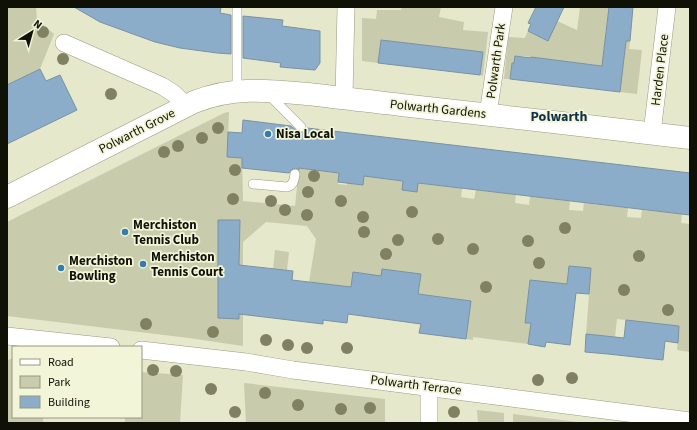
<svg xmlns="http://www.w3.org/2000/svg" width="697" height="430" font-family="'Source Sans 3',sans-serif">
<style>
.green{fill:#c8cbac}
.building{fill:#8cadc9;stroke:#7a91a4}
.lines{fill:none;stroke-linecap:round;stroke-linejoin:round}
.lane-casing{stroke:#999b80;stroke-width:10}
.street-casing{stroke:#999b80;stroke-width:18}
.secondary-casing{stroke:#999b80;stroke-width:23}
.lane{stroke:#fff;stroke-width:9}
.street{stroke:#fff;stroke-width:17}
.secondary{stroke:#fff;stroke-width:22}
.tree{fill:#7f8162}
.poi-dot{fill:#357bb0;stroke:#f2f5d7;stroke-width:1.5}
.labels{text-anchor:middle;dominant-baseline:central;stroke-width:3.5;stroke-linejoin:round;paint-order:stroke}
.street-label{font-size:13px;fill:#0f1006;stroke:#f2f5d7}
.poi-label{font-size:13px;font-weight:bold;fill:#0f1006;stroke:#f2f5d7;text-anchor:start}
.neighbourhood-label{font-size:14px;font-weight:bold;fill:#0e3049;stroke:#f2f5d7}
</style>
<rect width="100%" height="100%" fill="#e5e8ca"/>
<g class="green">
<path d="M7,7H36L37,20L54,34L40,69L29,74L7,90Z"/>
<path d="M402,7H441L439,17L464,22L463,30L488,32L483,76L480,75L483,52L381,40L378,63L362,61V18L376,19L377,10H401Z"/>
<path d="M580,7H609L605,38L630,41L629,49L642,50L637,94L620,92L622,68L523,56H515L514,63H512L510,79H504L508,37L525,38L528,31L542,37L557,21L577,30Z"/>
<path d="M229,112L227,157L242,158L243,201L295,206L299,168L339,173L338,184L347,185L349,174L355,184L363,185L364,176L403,181L417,191L418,183L462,188L461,197L474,199L476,190L516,194L515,203L529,205L530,196L570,201L569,210L583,211L584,203L628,208L627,217L641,218L642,210L682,214L681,223L690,224V352L677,350L679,326L617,319L615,337L586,334L591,268L569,266L567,284L530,281L525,322L531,323L528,344L473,337V340L466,339L471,301L424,295L420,324L413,323L420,274L382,269L375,318L351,287L309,282L316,239L307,226L266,222L243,242V346L189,338L7,316V222L224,113Z"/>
<path d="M275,250L289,252L287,270L273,269Z"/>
<path d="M13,358V417H43V423H8V360Z"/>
<path d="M141,372L183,375L180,423H125V417H141Z"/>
<path d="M244,383L385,399V423H246Z"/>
<path d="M477,410L504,413V423H478Z"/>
<path d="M513,414L577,422V423H513Z"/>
</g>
<g class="building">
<path d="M74,7H221L220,13L231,15V54L217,53L180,48L155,42L100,22Z"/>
<path d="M536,7H564L548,41L528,31L531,24L528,23Z"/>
<path d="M609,7H633L630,41H626L620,92L510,79L512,63H514L515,56L531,58V57L602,66Z"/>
<path d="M243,16L283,20L282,26L320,31V63L315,70L280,67L281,63L243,58Z"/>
<path d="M381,40L483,52L480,75L378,63Z"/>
<path d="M40,69L46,81L60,75L77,110L7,144V85Z"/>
<path d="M243,120L291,126L297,131L300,133L305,131L307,128L690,173V215L418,183L417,192L402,190L403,181L364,176L363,185L338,182L339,173L299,168V170L296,168L291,170L289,173L242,168V158L227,157L228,132L242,133Z"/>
<path d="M218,220H240L239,265L293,271L292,280L351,287L353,272L381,276L382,269L421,274L418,294L471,301L466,339L419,333L421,324L348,314L347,323L323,320V324L239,314V319L218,318Z"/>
<path d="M569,266L591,268L589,294L576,293L570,345L546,342L545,347L528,344L531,323H525L530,280L567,284Z"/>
<path d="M626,320L679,326L678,343L665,341L663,360L608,354L585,352L586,334L624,338Z"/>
</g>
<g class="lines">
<g class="lane-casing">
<g id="lane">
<path d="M237,91V7"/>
<path d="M268,94L301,127"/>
<path d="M253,184L287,187C294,185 294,180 295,174"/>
</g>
</g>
<g class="street-casing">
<g id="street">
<path d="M64,43L162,86L173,93L187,106"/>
<path d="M344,98L346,7"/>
<path d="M488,114L504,7"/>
<path d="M652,133L667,7"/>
<path d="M7,336L111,347"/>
<path d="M141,350L246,362L293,370L690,421"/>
<path d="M429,423V387"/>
</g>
</g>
<g class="secondary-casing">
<path id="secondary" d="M7,197L194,102C236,85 274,91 317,95C348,99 379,102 410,106C503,116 597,127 690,138"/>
</g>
<use href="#lane" class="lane"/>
<use href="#street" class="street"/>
<use href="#secondary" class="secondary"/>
</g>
<g class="tree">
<circle cx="43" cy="32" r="6"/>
<circle cx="63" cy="59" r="6"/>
<circle cx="111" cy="94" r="6"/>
<circle cx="218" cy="128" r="6"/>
<circle cx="202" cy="138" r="6"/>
<circle cx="178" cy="146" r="6"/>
<circle cx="164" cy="152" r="6"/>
<circle cx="235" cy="170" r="6"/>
<circle cx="314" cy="176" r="6"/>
<circle cx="308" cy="192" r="6"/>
<circle cx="233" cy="199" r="6"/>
<circle cx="271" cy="201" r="6"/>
<circle cx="341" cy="201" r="6"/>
<circle cx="285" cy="210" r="6"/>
<circle cx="412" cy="212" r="6"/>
<circle cx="307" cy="215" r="6"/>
<circle cx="363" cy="217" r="6"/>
<circle cx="565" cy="228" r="6"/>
<circle cx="364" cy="232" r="6"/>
<circle cx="438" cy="239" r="6"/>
<circle cx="398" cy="240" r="6"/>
<circle cx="528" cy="241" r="6"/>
<circle cx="473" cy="249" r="6"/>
<circle cx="386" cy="254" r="6"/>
<circle cx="639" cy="256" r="6"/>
<circle cx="539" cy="263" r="6"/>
<circle cx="486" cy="287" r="6"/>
<circle cx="624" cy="290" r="6"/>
<circle cx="668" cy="310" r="6"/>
<circle cx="146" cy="324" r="6"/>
<circle cx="213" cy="332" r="6"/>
<circle cx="266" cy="340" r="6"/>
<circle cx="288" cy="345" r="6"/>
<circle cx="307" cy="348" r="6"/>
<circle cx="347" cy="348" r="6"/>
<circle cx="153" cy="370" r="6"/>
<circle cx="176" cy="371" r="6"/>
<circle cx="572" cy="378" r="6"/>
<circle cx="538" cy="380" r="6"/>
<circle cx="211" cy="389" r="6"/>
<circle cx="265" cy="393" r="6"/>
<circle cx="298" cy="405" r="6"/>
<circle cx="370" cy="408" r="6"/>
<circle cx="341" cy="409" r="6"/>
<circle cx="235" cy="412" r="6"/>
<circle cx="454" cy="412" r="6"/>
</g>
<g class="poi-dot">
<circle cx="268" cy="134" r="4"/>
<circle cx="125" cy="232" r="4"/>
<circle cx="143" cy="264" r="4"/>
<circle cx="61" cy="268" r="4"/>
</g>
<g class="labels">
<g class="street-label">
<text transform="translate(496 61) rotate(-82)">Polwarth Park</text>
<text transform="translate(660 70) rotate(-83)">Harden Place</text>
<text transform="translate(438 109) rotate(6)">Polwarth Gardens</text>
<text transform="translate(137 131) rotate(-27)">Polwarth Grove</text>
<text transform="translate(416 385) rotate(7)">Polwarth Terrace</text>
</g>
<g class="poi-label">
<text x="276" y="134">Nisa Local</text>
<text x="133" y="225">Merchiston<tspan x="133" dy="15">Tennis Club</tspan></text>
<text x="151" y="257">Merchiston<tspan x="151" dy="15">Tennis Court</tspan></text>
<text x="69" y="261">Merchiston<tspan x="69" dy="15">Bowling</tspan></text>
</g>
<g class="neighbourhood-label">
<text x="559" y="117">Polwarth</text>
</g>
</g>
<rect width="697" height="430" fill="none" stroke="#0f1006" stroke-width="16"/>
<rect x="12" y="346" width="130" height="72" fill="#f2f5d7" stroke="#979983"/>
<rect x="20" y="359" width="20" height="6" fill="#ffffff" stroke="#979983"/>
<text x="48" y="366" font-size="12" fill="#0f1006">Road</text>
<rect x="20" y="376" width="20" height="12" fill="#c8cbac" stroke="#979983"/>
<text x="48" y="386" font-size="12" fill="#0f1006">Park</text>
<rect x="20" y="396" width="20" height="12" fill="#8cadc9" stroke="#979983"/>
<text x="48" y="406" font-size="12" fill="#0f1006">Building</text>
<g transform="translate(32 32) rotate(37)" stroke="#f2f5d7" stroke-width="3" paint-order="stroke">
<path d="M0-3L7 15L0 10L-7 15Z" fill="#0f1006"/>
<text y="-6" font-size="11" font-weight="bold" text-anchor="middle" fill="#0f1006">N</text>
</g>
</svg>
